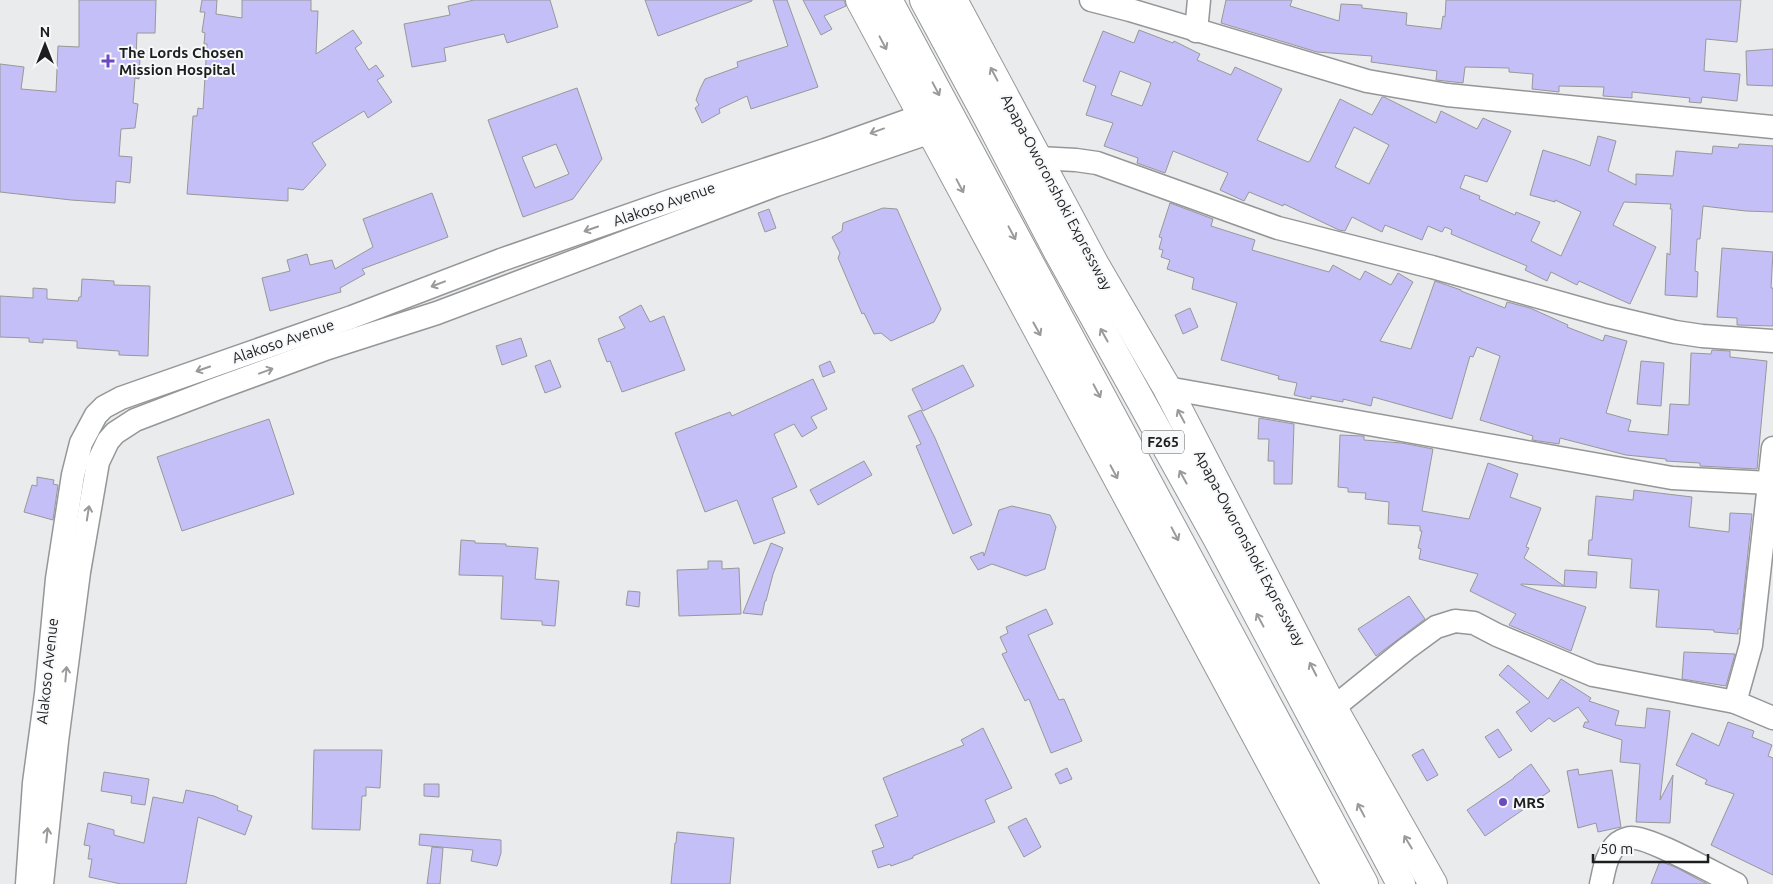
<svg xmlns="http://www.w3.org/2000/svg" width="1773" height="884" font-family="Ubuntu,sans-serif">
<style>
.building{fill:#c4bff7;stroke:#989899;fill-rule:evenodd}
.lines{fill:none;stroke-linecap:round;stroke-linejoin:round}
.minor-casing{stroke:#959698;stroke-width:25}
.major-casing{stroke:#959698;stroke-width:30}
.highway-casing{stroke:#959698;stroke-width:30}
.minor{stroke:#fff;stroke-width:22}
.major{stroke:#fff;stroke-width:28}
.highway{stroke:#fff;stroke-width:28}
.oneway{stroke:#999a9a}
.poi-dot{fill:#6b49c1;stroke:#f7f8fa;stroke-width:2}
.labels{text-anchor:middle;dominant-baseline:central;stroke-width:4;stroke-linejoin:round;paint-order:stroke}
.shield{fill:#f7f8fa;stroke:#5e5f60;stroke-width:1}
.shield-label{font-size:14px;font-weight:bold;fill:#1d1e1e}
.poi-label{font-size:15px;font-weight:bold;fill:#1d1e1e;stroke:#f7f8fa;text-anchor:start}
.street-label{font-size:15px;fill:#1d1e1e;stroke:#f7f8fa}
</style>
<rect width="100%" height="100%" fill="#e9ebec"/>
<g class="building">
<path d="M79,0H156L155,33H137L136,57L140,58L139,79L135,78L133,103L138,104L135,128L121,129L119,156L132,157L130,183L116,181L115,203L71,200L0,192V64L24,67L21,89L56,92L58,46L79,47Z"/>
<path d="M202,0H217L216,14L242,18V0H311V11H318L316,54L353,30L362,43L355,48L369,70L376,65L384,76L377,80L392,102L368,118L364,111L312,143L326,165L303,190L288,188V201L187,194L193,116H197L198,108L203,109L207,44H204L205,33L202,32L205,12H200Z"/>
<path d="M474,0H550L558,27L507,43L504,34L444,48L446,61L412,67L404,24L450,15L448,6Z"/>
<path d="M645,0H752V1L658,36Z"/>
<path d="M773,0H787L818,87L751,109L747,96L719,109L720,113L702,123L695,108L699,105L696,100L700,89L705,79L738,67L737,62L788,46Z"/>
<path d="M803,0H844L846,6L824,16L832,29L821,35Z"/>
<path d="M1226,0H1292L1290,6L1339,21L1341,4L1362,5V8L1407,13L1406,25L1441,29L1443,16L1445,17L1446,0H1741L1737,42L1706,39L1704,71L1740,74L1737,101L1702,97L1701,103L1689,102L1690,98L1632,92V98L1603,96L1604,87L1559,86V92L1532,89L1533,74L1509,72V68L1465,67L1463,83L1436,80L1437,71L1371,62L1372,56L1317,52L1221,23Z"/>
<path d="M1139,30L1173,43L1174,41L1200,54L1197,60L1231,75L1235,67L1282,89L1257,140L1308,162L1310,161L1340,99L1372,115L1382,97H1384L1436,123L1441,111L1477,129L1483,118L1511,131L1487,182L1465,175L1460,188L1480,196L1479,199L1515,215L1516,212L1540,222L1531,241L1561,256L1581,212L1555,200V202L1530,195L1543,150L1575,160L1590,166L1598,136L1616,141L1608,171L1636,185V174L1673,176L1676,151L1712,154L1713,146L1738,148L1739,144L1773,146V212L1746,211L1703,206L1700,239H1697L1695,271L1698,272L1697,297L1665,295L1667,253L1670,255L1672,209H1670L1671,204L1624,202L1613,225L1656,247L1630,304L1579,281L1577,285L1551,272L1547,281L1525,270L1527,266L1451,234L1452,230L1445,227L1442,232L1428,226L1422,240L1385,225L1382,232L1352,217L1345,231L1339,230L1284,204L1283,206L1249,192L1244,201L1220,190L1228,173L1173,151L1165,173L1137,163L1138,158L1104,146L1113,123L1086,115L1096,86L1083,81L1103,31L1134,43ZM1120,71L1151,83L1142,106L1111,95ZM1354,127L1389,145L1369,184L1335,167Z"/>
<path d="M1773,49V86L1747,85L1746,51Z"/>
<path d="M577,88L602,159L573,199L523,217L488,120ZM556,144L569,174L535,188L522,157Z"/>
<path d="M432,193L448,237L362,269L365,274L340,288L341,292L270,311L262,278L290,271L287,260L307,254L310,265L332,260L335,269L373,247L363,219Z"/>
<path d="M1170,203L1213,219L1211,226L1255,240L1252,250L1329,272L1333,265L1360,280L1365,271L1391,285L1398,273L1413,282L1380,341L1411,349L1435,281L1461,290V291L1505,308L1507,302L1530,308L1568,325L1567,327L1603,341L1605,335L1627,341L1606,413L1631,420L1628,431L1668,435L1670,404L1689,405L1691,353L1711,354L1712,350L1730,351V357L1767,361L1757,469L1700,466V463L1666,461V459L1626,455L1560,438L1559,444L1532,440L1533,436L1480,420L1500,356L1477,347L1473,357L1470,356L1452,419L1373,397L1371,406L1343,399V402L1311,396V399L1294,395L1297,383L1278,379L1279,376L1221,360L1237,303L1192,289L1194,278L1167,269L1170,260L1161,257L1163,250L1159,249L1162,238L1159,237Z"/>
<path d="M883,208L897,209L941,309L934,322L891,341L881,333L874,334L864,313L862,314L838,258L840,253L832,237L842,231L843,223Z"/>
<path d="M769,209L776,228L765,232L758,213Z"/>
<path d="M1722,248L1773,252L1771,288H1773V326L1737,325V318L1717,317Z"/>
<path d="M82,279L114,281V285L150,286L148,356L119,355V351L77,348V341L43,339V343L29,342V338L0,337V296L33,298V288L47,289V299L78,301L79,297H81Z"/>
<path d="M641,305L650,322L664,316L685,370L622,392L610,361L607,362L598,339L625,328L619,317Z"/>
<path d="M1190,308L1198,327L1183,334L1175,315Z"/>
<path d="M521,338L527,356L502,365L496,346Z"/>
<path d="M550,360L561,387L545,393L535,366Z"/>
<path d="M830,361L835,372L823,377L819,366Z"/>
<path d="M1641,361L1664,363L1661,406L1637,404Z"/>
<path d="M963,365L974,386L923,411L912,389Z"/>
<path d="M813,379L827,409L811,417L817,428L802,437L794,424L774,434L797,487L772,498L785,533L754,544L737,500L705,512L675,433L730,412L732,416Z"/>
<path d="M921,410L935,438L972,525L953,534L916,446L921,444L908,416Z"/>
<path d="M1259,418L1294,424L1292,484H1274V461H1268L1269,439H1258Z"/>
<path d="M269,419L294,494L182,531L157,457Z"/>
<path d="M1340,435L1362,436H1364V440L1402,443L1433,449L1422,511L1469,519L1488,463L1518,474L1510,497L1541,508L1526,547L1529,548L1524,558L1564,586L1565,570L1597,572L1596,588L1521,584V585L1586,607L1571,651L1509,625L1516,614L1470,591L1478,574L1419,559L1421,549L1418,548L1422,531H1420V526L1388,524L1389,502L1365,499L1366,493L1348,492V488L1338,487Z"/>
<path d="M864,461L872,475L818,505L810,490Z"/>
<path d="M37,477L54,480L53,484L58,485L53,520L24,512L32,485L37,486Z"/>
<path d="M1634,490L1692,497L1689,527L1729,532L1730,513L1752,514L1740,629H1738V634L1714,632V630L1656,627L1659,590L1630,588L1632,559L1588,555L1589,540H1592L1596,496L1633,500Z"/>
<path d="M1012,506L1050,515L1056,527L1045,569L1026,576L992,564L978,570L970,557L983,552L984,556L999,510Z"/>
<path d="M461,540L475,541V543L506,544V546L538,548L535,579L559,581L555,626L542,625V621L501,619L503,576L459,575Z"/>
<path d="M771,543L783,548L773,574L766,601H765L762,615L743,613Z"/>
<path d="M708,561H722V569L739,568L741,614L679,616L677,570L708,569Z"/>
<path d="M628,591L640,592L639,607L626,605Z"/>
<path d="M1409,596L1425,619L1376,656L1358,629Z"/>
<path d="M1046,609L1053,624L1028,635L1059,700L1064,699L1082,741L1051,753L1029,699L1025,701L1002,654L1007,652L1000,637L1008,633L1006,627Z"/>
<path d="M1684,652L1735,654L1726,686L1682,679Z"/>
<path d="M1508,665L1548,699L1561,679L1591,698L1589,701L1619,711L1615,725L1645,728L1647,708L1670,711L1660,800L1673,775L1670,823L1636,822L1640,764L1620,762L1622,740L1583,727L1585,722H1589L1578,707L1554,722L1549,718L1531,732L1516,712L1530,702L1499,675Z"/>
<path d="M1728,722L1754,731L1752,737L1772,745L1768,756L1773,758V875L1711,845L1734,794L1705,784L1707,780L1676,765L1692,733L1719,746Z"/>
<path d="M983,728L1012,788L985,800L995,822L913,856V858L891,866L890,864L878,868L872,851L884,847L875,825L898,816L883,778L964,745L961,740Z"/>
<path d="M1498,729L1512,750L1499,758L1485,737Z"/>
<path d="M1423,749L1438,775L1427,781L1412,755Z"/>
<path d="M314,750H382L380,788L366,787V796H362L360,830L312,829Z"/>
<path d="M1531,764L1550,791L1485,836L1467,810L1514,778V777Z"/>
<path d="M1067,768L1072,779L1060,784L1055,774Z"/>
<path d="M1578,769L1579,775L1612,770L1621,827L1598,832L1596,823L1578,828L1567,771Z"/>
<path d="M104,772L149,779L145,805L131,803L132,796L101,791Z"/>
<path d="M424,784H439V797L424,796Z"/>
<path d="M186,790L214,796L238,806L237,810L252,816L245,835L198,817L186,884H121L89,877L92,859H88L90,846L84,845L88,823L114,830V835L144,843L153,797L183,803Z"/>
<path d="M1026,818L1041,847L1024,857L1008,827Z"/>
<path d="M677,832L734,838L730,884H671L675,843H676Z"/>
<path d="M420,834L501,840V853L497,866L471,861L473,850L419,845Z"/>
<path d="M432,847L443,848L440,884H427Z"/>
<path d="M1660,861L1677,868L1707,884H1651Z"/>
</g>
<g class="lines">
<g class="minor-casing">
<g id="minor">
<path d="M1091,0L1130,10L1367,81L1447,95L1773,127"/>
<path d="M1196,31L1199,0"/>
<path d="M1038,158L1076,160L1097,163L1278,228L1432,267L1607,316L1675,332L1702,336L1773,341"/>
<path d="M1167,388L1672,478L1770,483"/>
<path d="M1735,702L1751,645L1773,448"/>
<path d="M1333,708L1406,649L1436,627L1455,621L1474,623L1497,635L1593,675L1735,702L1773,718"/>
<path d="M27,884L34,783L46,694L57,579L73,475L81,443L96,415L104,407L121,398L352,317L501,260L670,201L825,150L923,115"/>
<path d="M42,884L57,741L79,572L98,462L108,441L115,433L135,420L216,389L328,348L437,313L776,185L931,132"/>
<path d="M1601,884C1604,871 1606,855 1616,845C1619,842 1626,839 1630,838C1647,835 1717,875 1736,884"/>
</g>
</g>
<g class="major-casing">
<g id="major">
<path d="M860,0L1336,884"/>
<path d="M953,0L1094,263L1167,388L1333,708L1433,884"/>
</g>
</g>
<g class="highway-casing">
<g id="highway">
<path d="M888,0L1364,884"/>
<path d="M924,0L989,120L1058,252L1217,538L1401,884"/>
</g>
</g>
<use href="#minor" class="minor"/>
<use href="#major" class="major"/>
<use href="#highway" class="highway"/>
</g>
<defs><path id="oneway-shaft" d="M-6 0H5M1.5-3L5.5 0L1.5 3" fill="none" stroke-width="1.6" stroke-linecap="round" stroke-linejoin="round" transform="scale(1.25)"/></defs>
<g class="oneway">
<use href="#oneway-shaft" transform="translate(883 43) rotate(62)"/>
<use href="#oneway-shaft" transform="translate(994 74) rotate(-118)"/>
<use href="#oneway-shaft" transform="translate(936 89) rotate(62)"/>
<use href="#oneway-shaft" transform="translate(877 131) rotate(160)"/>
<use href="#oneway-shaft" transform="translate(960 186) rotate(62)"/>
<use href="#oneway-shaft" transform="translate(591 229) rotate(161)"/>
<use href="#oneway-shaft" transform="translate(1012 233) rotate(62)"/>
<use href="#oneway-shaft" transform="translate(438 284) rotate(159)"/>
<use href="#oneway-shaft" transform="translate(1037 329) rotate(61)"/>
<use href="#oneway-shaft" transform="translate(1104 335) rotate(-119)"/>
<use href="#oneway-shaft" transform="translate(203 369) rotate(161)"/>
<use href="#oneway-shaft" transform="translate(266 371) rotate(-20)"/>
<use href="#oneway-shaft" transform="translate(1097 391) rotate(62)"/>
<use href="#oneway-shaft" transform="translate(1181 416) rotate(-118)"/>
<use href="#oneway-shaft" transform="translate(1114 472) rotate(62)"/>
<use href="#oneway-shaft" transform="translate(1183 477) rotate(-119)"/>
<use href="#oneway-shaft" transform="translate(88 513) rotate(-81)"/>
<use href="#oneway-shaft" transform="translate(1175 534) rotate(62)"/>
<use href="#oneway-shaft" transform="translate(1260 620) rotate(-118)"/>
<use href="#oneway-shaft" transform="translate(1313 669) rotate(-117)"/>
<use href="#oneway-shaft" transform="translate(66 674) rotate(-85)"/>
<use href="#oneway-shaft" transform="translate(1361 810) rotate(-118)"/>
<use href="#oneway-shaft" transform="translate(47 835) rotate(-84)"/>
<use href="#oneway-shaft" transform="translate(1408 842) rotate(-121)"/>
</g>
<g class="poi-dot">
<path d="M105.5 53.5h5v5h5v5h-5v5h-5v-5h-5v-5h5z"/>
<circle cx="1503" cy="802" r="5"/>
</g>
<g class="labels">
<rect class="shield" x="1142" y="430.5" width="42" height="23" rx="4"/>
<g class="shield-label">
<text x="1163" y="442">F265</text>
</g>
<g class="poi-label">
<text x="119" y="52">The Lords Chosen<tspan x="119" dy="17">Mission Hospital</tspan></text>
<text x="1513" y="802">MRS</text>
</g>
<g class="street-label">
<text transform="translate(1057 192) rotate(62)">Apapa-Oworonshoki Expressway</text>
<text transform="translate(664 204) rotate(-19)">Alakoso Avenue</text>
<text transform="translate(283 341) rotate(-19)">Alakoso Avenue</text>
<text transform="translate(1250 548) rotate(62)">Apapa-Oworonshoki Expressway</text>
<text transform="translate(47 671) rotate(-84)">Alakoso Avenue</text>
</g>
</g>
<g transform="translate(45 45)" stroke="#f7f8fa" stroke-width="4" paint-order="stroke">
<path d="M0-4L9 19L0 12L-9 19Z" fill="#1d1e1e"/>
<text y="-8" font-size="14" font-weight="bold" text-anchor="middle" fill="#1d1e1e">N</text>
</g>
<path d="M1593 854v8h115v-8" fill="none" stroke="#1d1e1e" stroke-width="2.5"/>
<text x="1600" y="854" font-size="15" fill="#1d1e1e" stroke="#f7f8fa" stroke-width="4" paint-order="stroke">50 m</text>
</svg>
